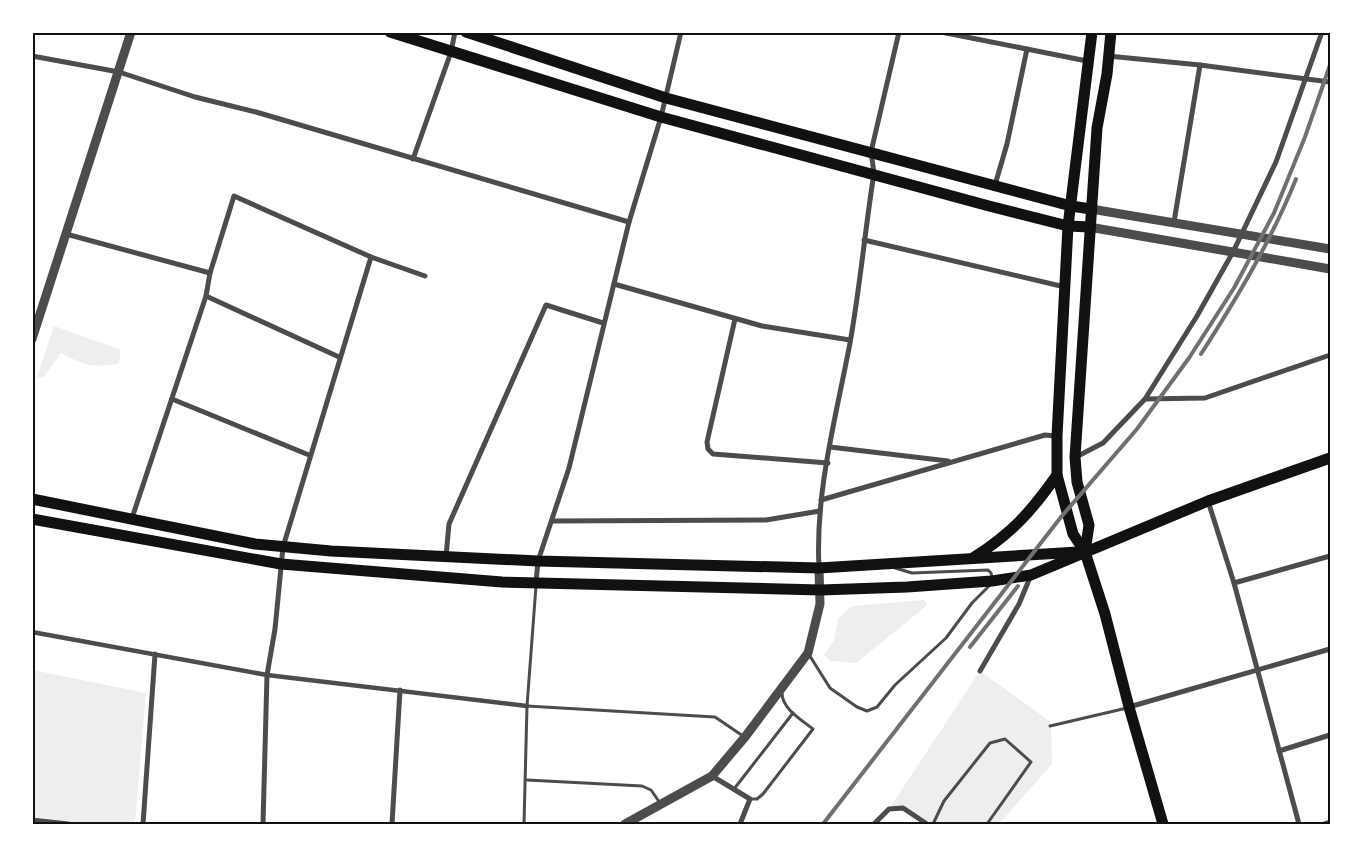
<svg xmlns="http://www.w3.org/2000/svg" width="1363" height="857" font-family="Roboto,sans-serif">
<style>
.green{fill:#eee}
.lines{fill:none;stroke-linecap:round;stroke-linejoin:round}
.service{stroke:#4c4c4c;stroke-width:3}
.pedestrian{stroke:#4c4c4c;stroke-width:4.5}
.minor{stroke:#4c4c4c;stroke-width:5}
.tertiary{stroke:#4c4c4c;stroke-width:9}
.primary{stroke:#111;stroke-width:11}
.trunk{stroke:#111;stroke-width:11}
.rail{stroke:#707070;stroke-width:4}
.neatline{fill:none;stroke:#111;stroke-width:2}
</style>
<rect width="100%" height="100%" fill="#fff"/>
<g class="green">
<path d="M54,326L121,350L119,363C94,369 84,365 61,353L43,378L37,377Z"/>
<path d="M924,600L927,603L924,608L856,663L831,661L824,655L834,640L838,619L852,606Z"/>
<path d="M33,670L146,693L135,821C113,833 58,820 33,817Z"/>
<path d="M980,671L1051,722L1052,764L999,824H927L903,808L889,809Z"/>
</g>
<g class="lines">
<g class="service">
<path d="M895,568L912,573L988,570L991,573L992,578"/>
<path d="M808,653L830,688L857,707L867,711L877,707L895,685L946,638L972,603L991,584"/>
<path d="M527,706L715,717L743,736"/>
<path d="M1050,726L1127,708"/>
<path d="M527,780L642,786L651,790L660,803"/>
<path d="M734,789L793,713"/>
<path d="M750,799H757L763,794L813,729C802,720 782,709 782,693"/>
<path d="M524,824L527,706L536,586"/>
<path d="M933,824L944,801L990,743L1005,739L1031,762L987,824"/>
</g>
<path class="pedestrian" d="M32,632L267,675L527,706"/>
<g class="minor">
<path d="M941,32L1087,61"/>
<path d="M32,56L119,72L195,97L256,112L629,222"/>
<path d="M1108,56L1200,65L1330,82"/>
<path d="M413,159L451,52L455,32"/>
<path d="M995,185L1007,144L1027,49"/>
<path d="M1174,222L1200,65"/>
<path d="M66,234L210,273"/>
<path d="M864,240L1065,287"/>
<path d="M614,284L762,326L850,340"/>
<path d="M206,296L339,357"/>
<path d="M735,319L707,442L708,449L713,454L828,463"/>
<path d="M172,399L309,455"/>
<path d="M1145,399L1205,398L1330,355"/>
<path d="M830,447L948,461"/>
<path d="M1076,457L1103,443L1145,399L1197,316L1233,252L1276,162L1322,32"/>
<path d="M821,500L1045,435L1056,436"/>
<path d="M1208,501L1234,583L1299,824"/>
<path d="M132,518L206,296L210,273L234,196L371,257L425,276"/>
<path d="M552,521L766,520L820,511"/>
<path d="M446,556L449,524L546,305L603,323"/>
<path d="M819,568C815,492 836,417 850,343C860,287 865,230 874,173L871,152L899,32"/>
<path d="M536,582L538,561L569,468L629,222L661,117L681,32"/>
<path d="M1234,583L1330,556"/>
<path d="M980,671L1019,604L1031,575"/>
<path d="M1129,707L1330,649"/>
<path d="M1279,751L1330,735"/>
<path d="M712,776L750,799L740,824"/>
<path d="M32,820L68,824"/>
<path d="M143,824L155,654"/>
<path d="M263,824L267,675L275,629L283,547L371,257"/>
<path d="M392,824L400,690"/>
<path d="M874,824L889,809L903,808L927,824"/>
<path d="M1324,824L1330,822"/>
</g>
<g class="tertiary">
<path d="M1091,209L1330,249"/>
<path d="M1089,227L1330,269"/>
<path d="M32,339L131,32"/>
<path d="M625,824L712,776L745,737L808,653L820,604L819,568"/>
</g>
<g class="primary">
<path d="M390,32L661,117L989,206L1068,226L1089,227"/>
<path d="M466,32L666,98L1071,206L1091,209"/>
</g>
<g class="trunk">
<path d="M1092,32L1068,226L1057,436V475L1073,534L1085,552L1105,614L1129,707L1163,824"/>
<path d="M32,499L255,544L331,551L538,561L819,568L1078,552"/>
<path d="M32,519L281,564L502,582L821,590L907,587L992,581L1031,575L1208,501L1330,458"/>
<path d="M1085,552L1089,525L1077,482L1075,457L1097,128L1107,74L1111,32"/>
<path d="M973,558C1012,533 1031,512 1057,475"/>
</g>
<g class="rail">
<path d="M1201,354C1237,298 1271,241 1296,179"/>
<path d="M970,647L1018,586"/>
<path d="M823,824L1061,517L1137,429L1189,358L1234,288L1274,213L1305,137L1330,65"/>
</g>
</g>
<rect width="1363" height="857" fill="none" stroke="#ffffff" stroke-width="68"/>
<rect x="34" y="34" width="1295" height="789" class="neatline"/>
</svg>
